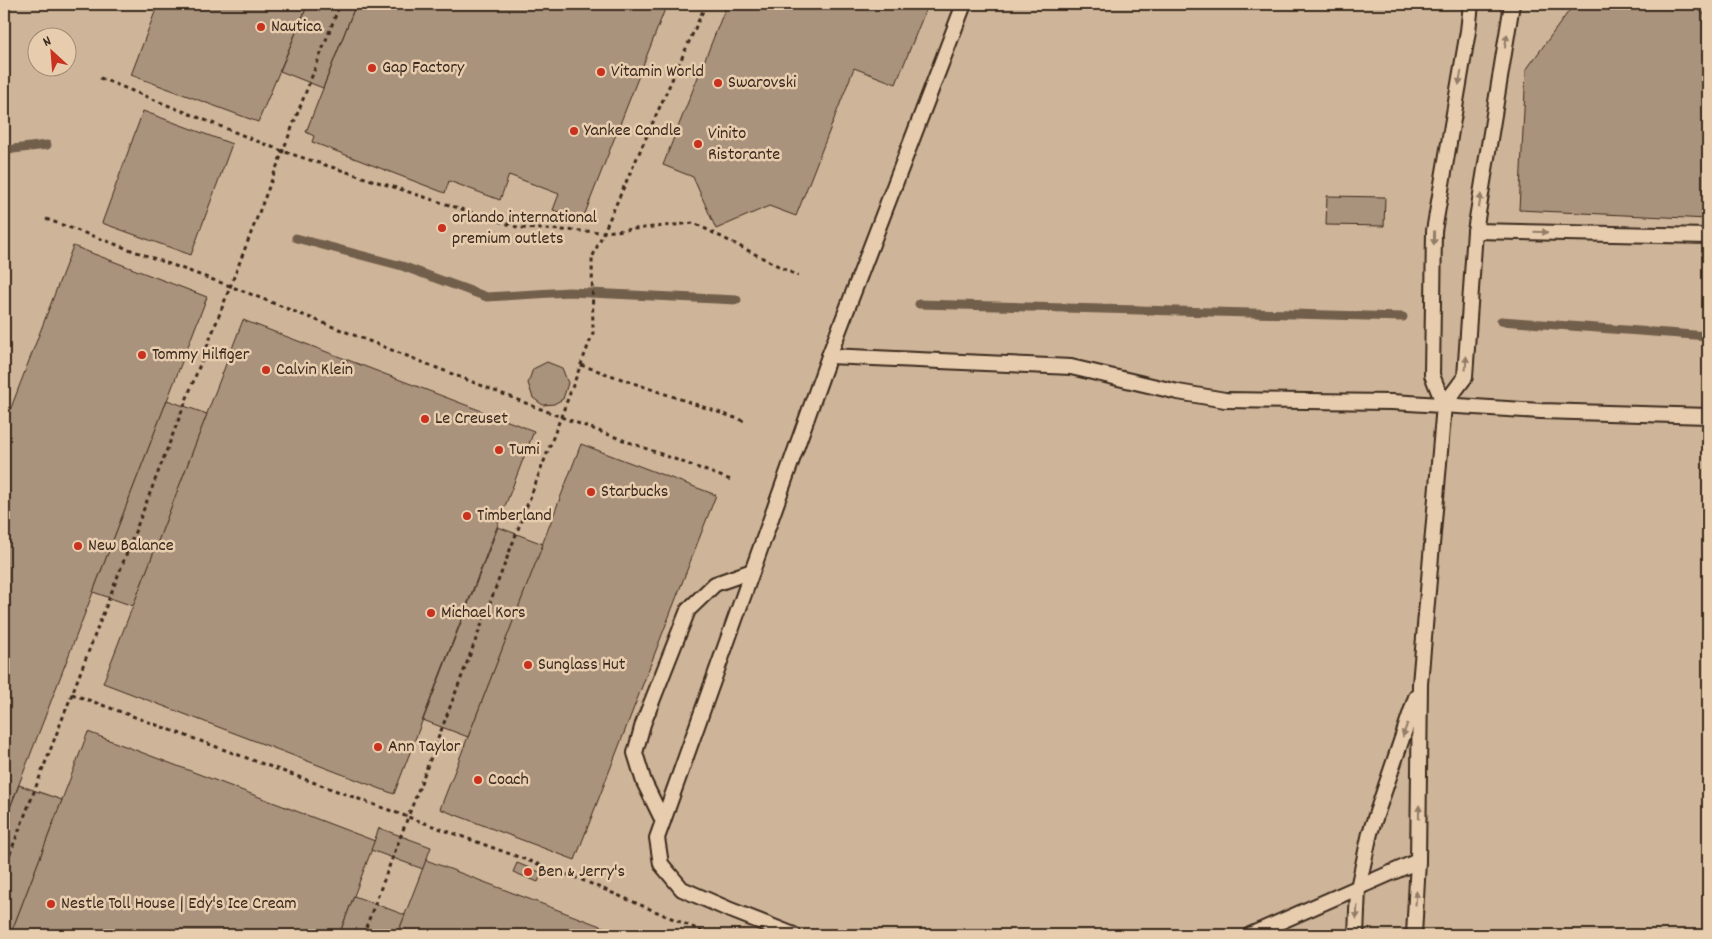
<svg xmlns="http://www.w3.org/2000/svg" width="1712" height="939" font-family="Dekko,sans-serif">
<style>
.built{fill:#ceb498;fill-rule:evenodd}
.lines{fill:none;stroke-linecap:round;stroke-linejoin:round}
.stream{stroke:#725e4c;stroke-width:9}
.building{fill:#aa937b;stroke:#3b2a1e}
.lane-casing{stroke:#3b2a1e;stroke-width:18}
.path{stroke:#3b2a1e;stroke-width:3;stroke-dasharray:4 4;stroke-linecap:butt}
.lane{stroke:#e7ccae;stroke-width:14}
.oneway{fill:#917b66}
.poi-dot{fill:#c8321e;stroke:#e7ccae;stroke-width:2}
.labels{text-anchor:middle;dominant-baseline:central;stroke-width:5;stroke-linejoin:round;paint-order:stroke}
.poi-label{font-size:18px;fill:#3b2a1e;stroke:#e7ccae;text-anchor:start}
</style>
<rect width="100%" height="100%" fill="#ddc2a5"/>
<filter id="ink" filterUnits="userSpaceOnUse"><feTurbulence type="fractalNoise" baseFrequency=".02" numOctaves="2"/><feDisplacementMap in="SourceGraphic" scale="10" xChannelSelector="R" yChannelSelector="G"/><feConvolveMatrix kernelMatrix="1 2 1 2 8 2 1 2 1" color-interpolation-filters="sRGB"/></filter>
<g filter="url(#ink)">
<path class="built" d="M4,4H1708V935H4ZM38,38H68V68H38Z"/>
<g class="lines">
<g class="stream">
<path d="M4,152L13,149L47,145"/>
<path d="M296,238L402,266L487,297L569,292L737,300"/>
<path d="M919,304L1403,317"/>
<path d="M1501,321L1708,336"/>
</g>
</g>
<g class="building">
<path d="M158,4H308L258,122L131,75Z"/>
<path d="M308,4H356L323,88L280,71Z"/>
<path d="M356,4H667L582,221L553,210L559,194L509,175L500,200L449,181L445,193L312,142L314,136L306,132Z"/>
<path d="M727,4H928L896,84L854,68L796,216L769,206L716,229L693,177L663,165Z"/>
<path d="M1574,4H1690L1708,17V219L1519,210L1526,70Z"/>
<path d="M143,111L232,144L191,255L102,223Z"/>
<path d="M1327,196L1385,197L1384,226L1326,225Z"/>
<path d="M73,246L207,297L4,823V426Z"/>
<path d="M243,320L534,431L394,794L103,683Z"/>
<path d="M547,362L562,368L568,383L563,399L554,404L543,405L533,398L528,383L533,369Z"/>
<path d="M167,400L207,414L133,606L93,592Z"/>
<path d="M581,444L716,495L575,860L440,809Z"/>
<path d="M498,527L543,544L468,737L423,720Z"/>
<path d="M88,732L375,841L339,935H10Z"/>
<path d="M19,785L62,800L11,933L4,930V823Z"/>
<path d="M379,828L431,847L423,869L371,850Z"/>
<path d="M426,860L624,935H397Z"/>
<path d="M517,863L542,873L538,882L513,872Z"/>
<path d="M354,896L405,915L397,935H339Z"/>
</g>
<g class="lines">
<g class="lane-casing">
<g id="lane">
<path d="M1475,231L1708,236"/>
<path d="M829,356L1071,367L1178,392L1225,400L1392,402L1541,411L1708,416"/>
<path d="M1444,405L1465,377L1475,231L1512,4"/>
<path d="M663,821L644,782L635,753L643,724L688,610L715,584L752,571"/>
<path d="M794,935L728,909L682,889L661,864L657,838L829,356L964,4"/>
<path d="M1250,935L1418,861"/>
<path d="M1356,935L1358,888L1370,833L1416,697"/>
<path d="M1414,935L1418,861L1420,684L1444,405L1432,375L1434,231L1468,31L1471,4"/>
</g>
</g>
<g class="path">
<path d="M706,4L592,258L593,333L408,817L582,880L711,935"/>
<path d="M100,78L282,151L520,228L604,232L694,223L798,276"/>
<path d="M46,219L230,286L561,417L731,480"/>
<path d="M581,365L744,421"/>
<path d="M72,694L408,817L363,935"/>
<path d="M4,869L340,4"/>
</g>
<use href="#lane" class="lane"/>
</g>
<defs><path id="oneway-solid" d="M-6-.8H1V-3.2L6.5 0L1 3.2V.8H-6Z" transform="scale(1.25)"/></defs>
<g class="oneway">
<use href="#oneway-solid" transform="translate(1506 41) rotate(-81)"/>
<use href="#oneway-solid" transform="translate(1460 78) rotate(100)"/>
<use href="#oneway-solid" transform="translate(1480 201) rotate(-81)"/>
<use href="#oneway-solid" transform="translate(1541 232) rotate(1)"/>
<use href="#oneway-solid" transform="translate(1434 238) rotate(91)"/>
<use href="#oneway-solid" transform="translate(1466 363) rotate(-86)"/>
<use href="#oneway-solid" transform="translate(1405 730) rotate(109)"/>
<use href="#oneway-solid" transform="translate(1419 812) rotate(-89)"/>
<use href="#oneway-solid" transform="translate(1416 898) rotate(-86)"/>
<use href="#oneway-solid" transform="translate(1357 912) rotate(93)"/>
</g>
</g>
<g class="poi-dot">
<circle cx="261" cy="27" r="5"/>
<circle cx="372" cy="68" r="5"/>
<circle cx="601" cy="72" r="5"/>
<circle cx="718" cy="83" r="5"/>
<circle cx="574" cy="131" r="5"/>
<circle cx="698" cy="144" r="5"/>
<circle cx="442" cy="228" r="5"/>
<circle cx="142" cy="355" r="5"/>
<circle cx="266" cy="370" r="5"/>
<circle cx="425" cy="419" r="5"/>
<circle cx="499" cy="450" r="5"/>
<circle cx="591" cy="492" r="5"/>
<circle cx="467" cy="516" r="5"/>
<circle cx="78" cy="546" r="5"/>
<circle cx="431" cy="613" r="5"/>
<circle cx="528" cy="665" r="5"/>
<circle cx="378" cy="747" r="5"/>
<circle cx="478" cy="780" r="5"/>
<circle cx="528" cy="872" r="5"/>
<circle cx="51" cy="904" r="5"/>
</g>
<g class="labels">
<g class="poi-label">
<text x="271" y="27">Nautica</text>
<text x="382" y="68">Gap Factory</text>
<text x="611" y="72">Vitamin World</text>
<text x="728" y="83">Swarovski</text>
<text x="584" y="131">Yankee Candle</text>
<text x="708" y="134">Vinito<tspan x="708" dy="21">Ristorante</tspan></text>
<text x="452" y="218">orlando international<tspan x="452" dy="21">premium outlets</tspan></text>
<text x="152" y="355">Tommy Hilfiger</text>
<text x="276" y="370">Calvin Klein</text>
<text x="435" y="419">Le Creuset</text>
<text x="509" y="450">Tumi</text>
<text x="601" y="492">Starbucks</text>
<text x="477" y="516">Timberland</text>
<text x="88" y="546">New Balance</text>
<text x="441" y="613">Michael Kors</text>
<text x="538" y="665">Sunglass Hut</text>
<text x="388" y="747">Ann Taylor</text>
<text x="488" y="780">Coach</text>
<text x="538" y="872">Ben &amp; Jerry's</text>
<text x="61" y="904">Nestle Toll House | Edy's Ice Cream</text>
</g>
</g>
<rect width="1712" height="939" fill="none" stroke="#e7ccae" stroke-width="20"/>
<rect x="10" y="10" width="1692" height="919" fill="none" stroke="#3b2a1e" stroke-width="2" filter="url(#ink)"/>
<g transform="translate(52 52) rotate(334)"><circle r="24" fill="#e7ccae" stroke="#a28b74"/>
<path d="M0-4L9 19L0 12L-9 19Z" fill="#c8321e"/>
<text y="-8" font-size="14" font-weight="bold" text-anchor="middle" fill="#3b2a1e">N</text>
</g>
</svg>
